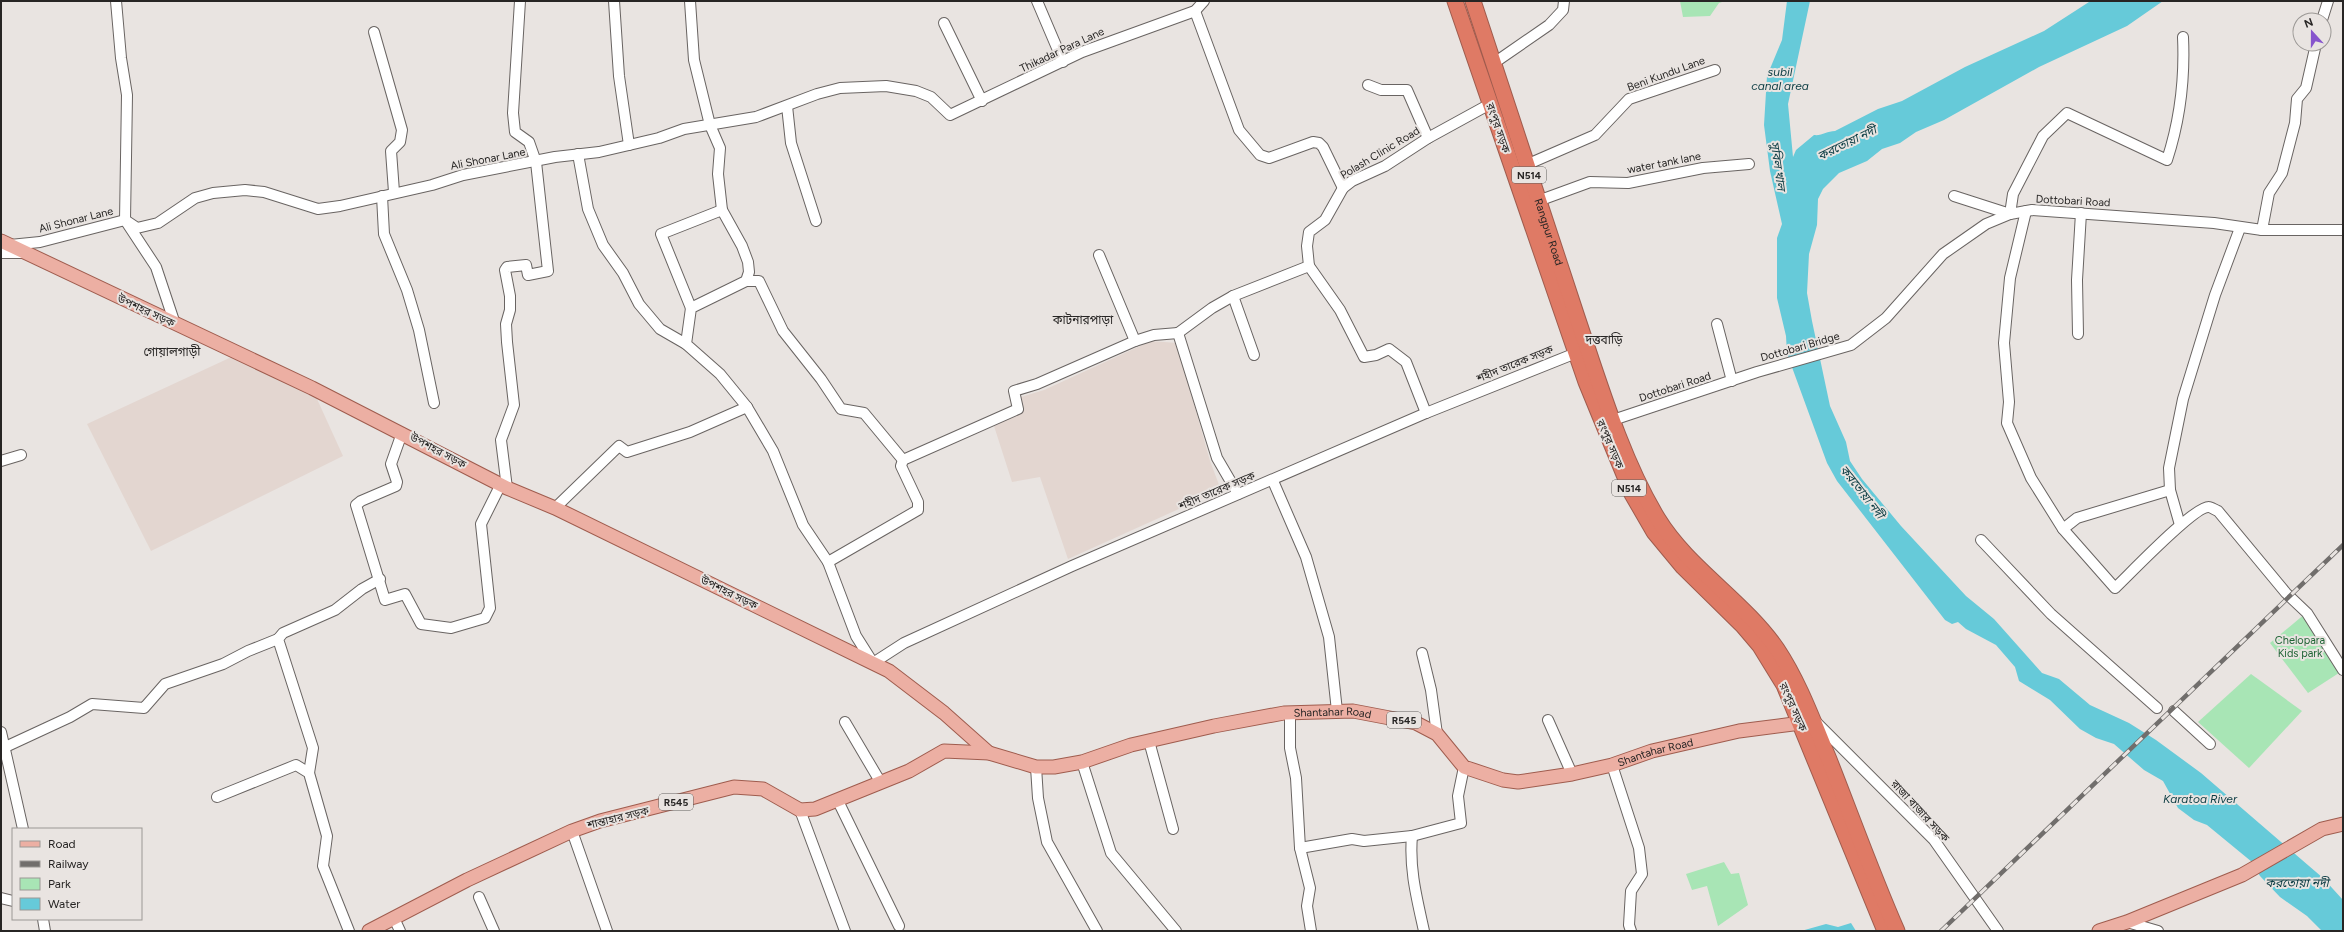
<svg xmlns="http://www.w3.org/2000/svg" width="2344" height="932" font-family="Figtree,'Noto Sans Bengali',sans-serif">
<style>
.built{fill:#e3d6d0}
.green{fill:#a8e5b5}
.water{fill:#66cad9}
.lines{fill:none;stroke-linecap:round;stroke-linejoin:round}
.minor-casing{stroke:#696462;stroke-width:12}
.major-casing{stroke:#9f5c4e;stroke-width:15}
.highway-casing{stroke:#9f5c4e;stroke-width:17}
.minor{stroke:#fff;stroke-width:10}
.major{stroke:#ecafa3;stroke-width:13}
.highway{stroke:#df7a65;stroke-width:15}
.rail-casing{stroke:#716e6c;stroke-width:4.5}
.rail{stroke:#e9e4e1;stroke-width:3;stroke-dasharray:9;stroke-linecap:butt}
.labels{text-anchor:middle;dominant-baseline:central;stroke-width:4;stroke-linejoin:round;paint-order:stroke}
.shield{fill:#e9e4e1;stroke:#615e5d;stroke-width:1}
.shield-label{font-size:10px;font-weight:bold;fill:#272524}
.street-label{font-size:11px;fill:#272524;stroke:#e9e4e1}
.park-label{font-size:11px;fill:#216537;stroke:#e9e4e1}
.water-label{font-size:12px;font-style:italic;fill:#0a3b42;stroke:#e9e4e1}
.neighbourhood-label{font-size:12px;fill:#272524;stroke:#e9e4e1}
</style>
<rect width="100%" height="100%" fill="#e9e4e1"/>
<g class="built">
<path d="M1151,341L1177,343L1210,461L1221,490L1068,559L1040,477L1012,482L994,426L1023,411L1021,397L1044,390Z"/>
<path d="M238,354L312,388L343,456L151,551L87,424Z"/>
</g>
<g class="green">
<path d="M1680,1H1725L1719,3L1710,16L1683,17Z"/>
<path d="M2306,613L2342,671L2308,693L2270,643Z"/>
<path d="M2251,674L2302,711L2249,768L2198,722Z"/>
<path d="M1724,862L1731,874L1739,873L1748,905L1718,926L1707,886L1692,890L1686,874Z"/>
</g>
<g class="water">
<path d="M1787,1H1810L1788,104L1793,157L1796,150L1814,135C1822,136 1827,131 1835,131L1878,109L1902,101L1965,67L2044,31L2089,2L2163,1L2127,26L2039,67L1944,120L1916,132L1900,143L1882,149L1867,161L1839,173L1823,189L1818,199L1817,225L1809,254L1807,293L1812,321L1830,406L1846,442L1850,461L1862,479L1901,526L1966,596L1994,619L2042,673L2059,679L2090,705L2129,723L2156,740L2201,773L2323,878L2343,900V931H2322L2307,916L2280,897L2260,876L2252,862L2207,825L2194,820L2178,808L2163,781L2144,770L2114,744L2096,738L2080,729L2050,700L2019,681L2015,667L1996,645L1966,629L1958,622L1952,624L1945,620L1837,481L1827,463L1793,370L1787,353L1786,336L1777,298V238L1782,224L1770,171L1764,125L1767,76L1782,40Z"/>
<path d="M1851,923L1856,931H1801L1826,924L1838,927Z"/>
</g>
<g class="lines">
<g class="minor-casing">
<g id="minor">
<path d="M116,1L121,58L127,95L125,220L156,267L175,324"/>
<path d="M614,1L619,76L629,145"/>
<path d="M690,1L694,60L710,125L720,148L718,174L722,210L742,246L748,262L749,272L746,281L691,308L686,344L720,374L747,407L773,451L803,525L828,562L856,636L873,663L904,643L1072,566L1426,413L1576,353"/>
<path d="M1037,1L1063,62"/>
<path d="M1195,11L1239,130L1260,155L1269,158L1313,142L1319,143L1323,147L1343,188"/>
<path d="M2322,20L2328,1"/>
<path d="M944,23L982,101"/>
<path d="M374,32L402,130L400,142L391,151L394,192"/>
<path d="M1494,63L1549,25L1563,10L1564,1"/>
<path d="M1368,85L1381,90H1407L1428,138"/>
<path d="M787,106L791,143L816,221"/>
<path d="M578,154L588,209L603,245L623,273L639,304L660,329L686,344"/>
<path d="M1526,165L1595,135L1629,99L1715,70"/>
<path d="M382,196L384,234L407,290L419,330L434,403"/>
<path d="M1954,196L2010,214L2013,194L2043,136L2067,113L2167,160C2180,120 2185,80 2183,37"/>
<path d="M1538,201L1590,182L1628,183L1703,168L1749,164"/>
<path d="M2026,211L2010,278L2004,343L2009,402L2007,423L2031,478L2063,529L2115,588C2129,575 2194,506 2209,507C2211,507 2215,510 2218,511L2286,593L2307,613L2343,670"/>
<path d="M125,220L137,228L158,223L195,198L213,193L245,190L264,192L318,209L340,206L432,185L463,175L555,157L599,152L659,138L684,129L756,117L817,94L840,88L886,86L916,91L931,97L950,115L1082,52L1195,11L1204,1"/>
<path d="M2262,230L2269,193L2282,173L2295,123L2297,99L2306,88L2316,44"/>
<path d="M10,245L40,242L125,220"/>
<path d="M1,253H22"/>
<path d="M1099,255L1135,341"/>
<path d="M1309,266L1340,310L1364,357L1376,355L1389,349L1406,362L1426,413"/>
<path d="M746,281H759L783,331L821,379L841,409L864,413L903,460"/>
<path d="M1233,296L1254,355"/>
<path d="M691,308L661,234L722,210"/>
<path d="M1717,324L1732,381"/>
<path d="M1178,333L1212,308L1233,296L1309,266L1307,246L1309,232L1325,220L1343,188L1352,181L1385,166L1428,138L1490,104"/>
<path d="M1178,333L1217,458L1238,494"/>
<path d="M2078,334L2077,280L2081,213"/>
<path d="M1607,422L1757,372L1851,345L1886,318L1943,254L1986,224L2010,214L2032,210L2214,223L2262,230H2343"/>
<path d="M402,433L391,464L397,482L396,486L361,501L356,505L385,600L405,594L421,624L451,628L485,618L490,608L481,524L501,484"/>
<path d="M1,461L21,455"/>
<path d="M1273,481L1306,557L1329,637L1337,711"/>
<path d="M507,488L501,440L514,405L507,342L506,324L510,310V296L505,270L507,267L526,265L528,275L548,271L536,162L529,142L515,132L513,113L520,1"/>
<path d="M555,508L619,446L627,452L690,432L747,407"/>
<path d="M2180,525L2170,490L2169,468L2183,399L2215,295L2240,228"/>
<path d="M2063,529L2077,518L2170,490"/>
<path d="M1981,540L2051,614L2157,708"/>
<path d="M828,562L918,510V502L901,466L903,460L1018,409L1014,391L1037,384L1135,341L1154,335L1178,333"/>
<path d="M1422,653L1431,690L1437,734"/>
<path d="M2174,711L2210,744"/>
<path d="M1290,713V748L1296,778L1300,848L1310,888L1307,906L1311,931"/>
<path d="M1548,720L1572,774"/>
<path d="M845,722L881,783"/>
<path d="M1816,722L1934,840L1998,931"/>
<path d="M1,732L23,829"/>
<path d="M1149,741L1173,829"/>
<path d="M1,749L70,717L92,704L144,708L165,684L223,664L248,651L278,639"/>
<path d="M1082,762L1111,853L1176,931"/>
<path d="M1612,765L1639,848L1642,874L1631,891L1629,925L1631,931"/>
<path d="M1036,767L1038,798L1047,842L1097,931"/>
<path d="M309,773L313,748L278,639L283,633L335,610L362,589L380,579"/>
<path d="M217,797L296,765L309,773L327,836L323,866L349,931"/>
<path d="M838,801L899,926"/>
<path d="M800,810L845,931"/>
<path d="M572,831L607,931"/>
<path d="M1412,836C1409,869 1417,899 1424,931"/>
<path d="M1300,848L1352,839L1364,841L1412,836L1461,823L1458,796L1464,767"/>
<path d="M479,897L494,931"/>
<path d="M1,898L13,901"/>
<path d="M394,918L400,931"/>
<path d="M43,919L45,931"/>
<path d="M2127,922L2158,931"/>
</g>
</g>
<g class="major-casing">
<g id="major">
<path d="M1,241L312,388L507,488L555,508L889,671L944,713L989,753"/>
<path id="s1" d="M369,931L467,880L572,831L600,821L734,787L763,789L800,810L815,809L909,771L944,751L989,753L1036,767H1054L1082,762L1131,745L1214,726L1284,713L1353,711L1416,723L1437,734L1464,767L1503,780L1518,782L1572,774L1612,765L1652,751L1739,731L1801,723"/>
<path d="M2099,931L2127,922L2242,875L2322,829L2343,824"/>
</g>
</g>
<g class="highway-casing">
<g id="highway">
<path d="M1455,1L1586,382L1632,494L1654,532L1683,567L1743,626L1760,646L1784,685L1885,931"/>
<path id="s2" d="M1473,1C1508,106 1542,212 1577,317C1599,382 1622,460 1658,519C1688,568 1744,601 1777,649C1799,682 1813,721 1828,757C1851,815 1872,874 1897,931"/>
</g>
</g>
<use href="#minor" class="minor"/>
<use href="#major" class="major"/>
<use href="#highway" class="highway"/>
<g class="rail-casing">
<path id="rail" d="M1941,931L2343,545"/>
</g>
<use href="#rail" class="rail"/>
</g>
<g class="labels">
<g class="shield">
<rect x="1512" y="167" width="34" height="16" rx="3"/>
<rect x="1612" y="480" width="34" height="16" rx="3"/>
<rect x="1387" y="712" width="34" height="16" rx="3"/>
<rect x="659" y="794" width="34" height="16" rx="3"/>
</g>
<g class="shield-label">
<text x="1529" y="175">N514</text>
<text x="1629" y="488">N514</text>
<text x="1404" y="720">R545</text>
<text x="676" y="802">R545</text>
</g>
<g class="street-label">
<text transform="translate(1062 50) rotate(-25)">Thikadar Para Lane</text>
<text transform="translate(1666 74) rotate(-20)">Beni Kundu Lane</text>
<text transform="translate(1498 128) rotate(71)">রংপুর সড়ক</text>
<text transform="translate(1380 153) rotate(-31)">Polash Clinic Road</text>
<text transform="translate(488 159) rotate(-11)">Ali Shonar Lane</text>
<text transform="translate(1664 163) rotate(-11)">water tank lane</text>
<text transform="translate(2073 201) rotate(3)">Dottobari Road</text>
<text transform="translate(76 220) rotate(-14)">Ali Shonar Lane</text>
<text stroke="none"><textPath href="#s2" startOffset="243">Rangpur Road</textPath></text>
<text transform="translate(146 311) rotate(25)">উপশহর সড়ক</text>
<text transform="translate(1800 347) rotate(-16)">Dottobari Bridge</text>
<text transform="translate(1515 364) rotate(-22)">শহীদ তারেক সড়ক</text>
<text transform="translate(1675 387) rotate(-18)">Dottobari Road</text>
<text transform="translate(1610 444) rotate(67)">রংপুর সড়ক</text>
<text transform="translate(438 451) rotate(28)">উপশহর সড়ক</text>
<text transform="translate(1217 491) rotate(-23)">শহীদ তারেক সড়ক</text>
<text transform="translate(729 593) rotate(26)">উপশহর সড়ক</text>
<text transform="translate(1793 707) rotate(66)">রংপুর সড়ক</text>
<text stroke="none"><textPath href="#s1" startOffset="1020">Shantahar Road</textPath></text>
<text stroke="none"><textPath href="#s1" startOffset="1368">Shantahar Road</textPath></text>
<text transform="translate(1920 811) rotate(47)">রাজা বাজার সড়ক</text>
<text transform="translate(618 818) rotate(-14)">শান্তাহার সড়ক</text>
</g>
<g class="park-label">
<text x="2300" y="640">Chelopara<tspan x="2300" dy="13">Kids park</tspan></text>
</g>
<g class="water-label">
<text x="1780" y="72">subil<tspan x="1780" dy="14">canal area</tspan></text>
<text transform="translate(1847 143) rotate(-26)">করতোয়া নদী</text>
<text transform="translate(1778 166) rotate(82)">সুবিল খাল</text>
<text transform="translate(1862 492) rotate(52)">করতোয়া নদী</text>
<text x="2200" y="799">Karatoa River</text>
<text x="2297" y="883">করতোয়া নদী</text>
</g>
<g class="neighbourhood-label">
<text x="1083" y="320">কাটনারপাড়া</text>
<text x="1604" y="340">দত্তবাড়ি</text>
<text x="172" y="352">গোয়ালগাড়ী</text>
</g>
</g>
<rect width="2344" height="932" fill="none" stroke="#272524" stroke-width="4"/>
<rect x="12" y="828" width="130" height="92" fill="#e9e4e1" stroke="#9b9895"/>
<rect x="20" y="841" width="20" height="6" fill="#ecafa3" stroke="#9b9895"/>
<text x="48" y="848" font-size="12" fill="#272524">Road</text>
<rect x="20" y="861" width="20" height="6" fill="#716e6c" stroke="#9b9895"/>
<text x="48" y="868" font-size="12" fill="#272524">Railway</text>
<rect x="20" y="878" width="20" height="12" fill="#a8e5b5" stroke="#9b9895"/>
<text x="48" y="888" font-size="12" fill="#272524">Park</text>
<rect x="20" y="898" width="20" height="12" fill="#66cad9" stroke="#9b9895"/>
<text x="48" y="908" font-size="12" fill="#272524">Water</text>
<g transform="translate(2312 32) rotate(339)"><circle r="19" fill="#e9e4e1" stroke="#9b9895"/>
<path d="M0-3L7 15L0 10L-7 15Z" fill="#8755cd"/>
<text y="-6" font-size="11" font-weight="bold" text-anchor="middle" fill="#272524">N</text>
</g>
</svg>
